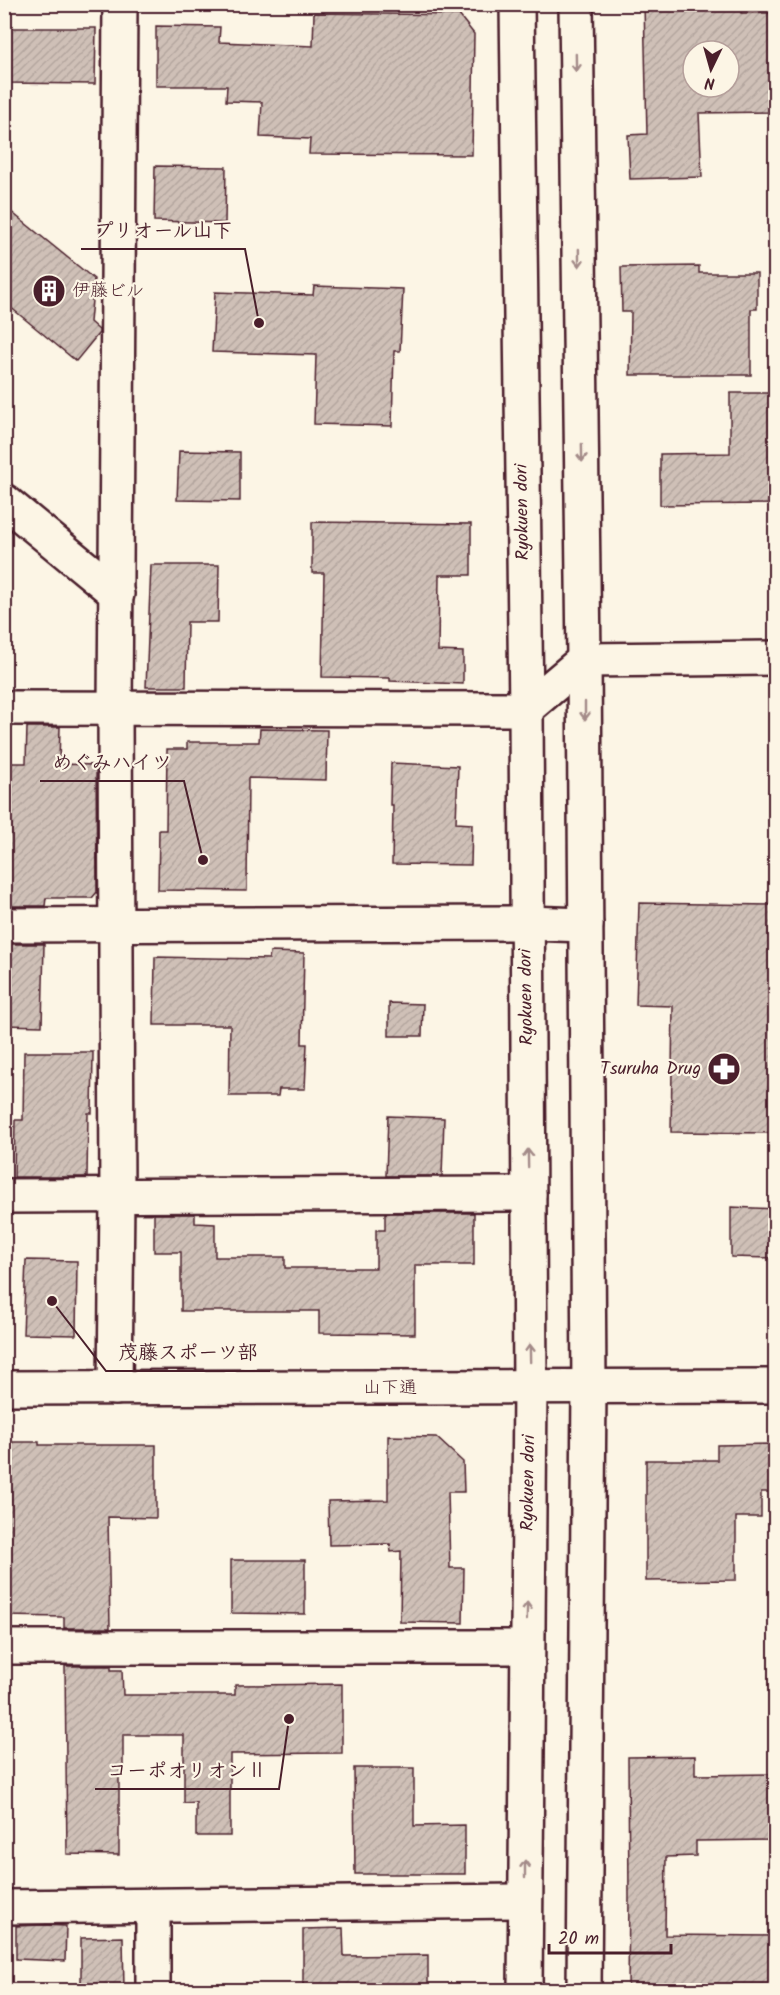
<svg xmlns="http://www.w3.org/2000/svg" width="780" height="1995" font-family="Kalam,'Klee One',sans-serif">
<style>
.building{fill:url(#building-hatch);stroke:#4a1f2b;stroke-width:1.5;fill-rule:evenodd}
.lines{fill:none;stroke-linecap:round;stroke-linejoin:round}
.minor-casing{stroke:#4a1f2b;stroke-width:38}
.tertiary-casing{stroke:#4a1f2b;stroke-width:38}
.minor{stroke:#fcf5e5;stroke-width:33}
.tertiary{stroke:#fcf5e5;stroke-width:33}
.oneway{stroke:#a38a88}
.labels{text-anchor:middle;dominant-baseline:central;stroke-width:4.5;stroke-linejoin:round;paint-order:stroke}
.poi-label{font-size:18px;fill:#4a1f2b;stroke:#fcf5e5;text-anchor:start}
.street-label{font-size:18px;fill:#4a1f2b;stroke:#fcf5e5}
.leader{fill:none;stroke:#4a1f2b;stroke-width:2}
.callout-dot{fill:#4a1f2b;stroke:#fcf5e5;stroke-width:2}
.callout-label{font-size:20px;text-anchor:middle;font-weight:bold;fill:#4a1f2b;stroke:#fcf5e5;stroke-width:4.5;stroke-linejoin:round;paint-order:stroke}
</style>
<defs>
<pattern id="building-hatch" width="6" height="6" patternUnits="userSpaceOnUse" patternTransform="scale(1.5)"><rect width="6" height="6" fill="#cfc0b7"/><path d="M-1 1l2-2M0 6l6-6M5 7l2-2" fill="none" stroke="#b3a59e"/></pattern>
</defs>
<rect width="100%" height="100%" fill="#fcf5e5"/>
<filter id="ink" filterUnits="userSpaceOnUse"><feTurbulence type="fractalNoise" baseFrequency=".0167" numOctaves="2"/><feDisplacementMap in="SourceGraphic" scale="12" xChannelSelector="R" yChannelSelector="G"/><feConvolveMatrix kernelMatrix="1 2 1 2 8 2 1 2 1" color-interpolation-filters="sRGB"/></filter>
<g filter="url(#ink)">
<g class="building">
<path d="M644,4H741V13H776V112L699,113L702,177L630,179L628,135L647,134ZM693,51H729V87H693Z"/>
<path d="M314,13L459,15L474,34L472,155L309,154L310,139L260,137L262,102L226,101L227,86H156V26L220,27L219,42L313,46Z"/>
<path d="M4,28H96L95,84L4,83Z"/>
<path d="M155,166L226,167L225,223L154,221Z"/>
<path d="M4,206L94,279L90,322L99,330V333L76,361L4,302Z"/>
<path d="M699,266V273H757V309H751V375H630L631,312H622L621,267Z"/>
<path d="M314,286L403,289L400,351H394L392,426L314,424L316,355L212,352L215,292L313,295Z"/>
<path d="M730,393H776V504L660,505V454L730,453Z"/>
<path d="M179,451L240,452V501L177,500Z"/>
<path d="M312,522L471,524V575H439L438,651L463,652V684L390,681V678L322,677L324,573H312Z"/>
<path d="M151,565H219L218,622H187L186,687H146Z"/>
<path d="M27,727H60L59,764L96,765L97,892L92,898H46L45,906H4V763H26Z"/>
<path d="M260,729L327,730L326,780L248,778L247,891L158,890L159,830H166L167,749H187V742H259Z"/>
<path d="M391,763L458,766L456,823L472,824L471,865L392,864L393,805H390Z"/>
<path d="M639,903L776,905V1133L671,1132L673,1006L636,1005Z"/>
<path d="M4,944H44L42,1026L4,1025Z"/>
<path d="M270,952L304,953L302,1044H307L305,1089H279L278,1096H229L230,1025H154L155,957L269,959Z"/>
<path d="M389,1003L423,1004L422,1036H389Z"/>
<path d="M24,1052H93L92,1113H88L87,1177H14L15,1120H23Z"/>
<path d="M388,1116L444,1118L442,1176H386Z"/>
<path d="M731,1207L776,1209V1258L731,1257Z"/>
<path d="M385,1213H474V1265H415V1334L319,1333V1311H181V1252H154V1214H195V1223L215,1224V1257H285V1268H376V1230H385Z"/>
<path d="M26,1260L77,1261L76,1335L23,1334Z"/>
<path d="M388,1436L436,1437L463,1462L464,1492H448L450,1568H464L463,1623L400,1622L401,1551L391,1552L390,1544L329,1545L328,1501L388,1500Z"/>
<path d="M4,1442H39V1445H156V1518L108,1517L110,1628H64V1617L4,1616Z"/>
<path d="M776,1444V1492H761V1517H736V1580L646,1581V1460H717V1445Z"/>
<path d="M231,1560H305V1614L231,1613Z"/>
<path d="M65,1666H111V1670H122L123,1695H235V1685L342,1684V1753L230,1754V1836H196V1802L184,1803V1735H123V1776H119V1855L67,1854Z"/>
<path d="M695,1756V1775L776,1774V1840L696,1841V1856L666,1857L665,1935L776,1936V1985H711V1990H628L629,1896L628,1757Z"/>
<path d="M354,1768H414V1826L465,1825V1874H355Z"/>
<path d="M42,1925L66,1926L65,1961L16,1959V1926Z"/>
<path d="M343,1928L344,1956L428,1955V1990H303V1929Z"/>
<path d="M123,1937L124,1990H81V1938Z"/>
</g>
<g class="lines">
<g class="minor-casing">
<g id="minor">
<path d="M4,501L117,594"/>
<path d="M4,708L526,709L584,660L776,658"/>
<path d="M4,925L526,923L586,925"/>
<path d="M4,1196L529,1194"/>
<path d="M115,1388L117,1197L115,709L120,4"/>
<path d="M4,1647H526"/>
<path d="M153,1906V1990"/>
<path d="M4,1907L525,1901"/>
</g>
</g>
<g class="tertiary-casing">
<g id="tertiary">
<path d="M517,4L526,709L530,1386L525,1990"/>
<path d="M576,4L584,660L589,1387L584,1990"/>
<path d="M4,1388L776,1386"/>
</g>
</g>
<use href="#minor" class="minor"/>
<use href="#tertiary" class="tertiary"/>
</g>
<defs><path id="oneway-shaft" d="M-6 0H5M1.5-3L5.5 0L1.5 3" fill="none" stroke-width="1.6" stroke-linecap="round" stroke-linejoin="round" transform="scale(1.5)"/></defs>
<g class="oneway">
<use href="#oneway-shaft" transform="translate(576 63) rotate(89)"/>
<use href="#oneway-shaft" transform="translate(579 258) rotate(89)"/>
<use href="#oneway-shaft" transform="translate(582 453) rotate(89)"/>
<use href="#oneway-shaft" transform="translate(585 711) rotate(90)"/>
<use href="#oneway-shaft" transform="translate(528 1158) rotate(-91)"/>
<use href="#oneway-shaft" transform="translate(530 1353) rotate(-91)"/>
<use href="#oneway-shaft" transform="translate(527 1611) rotate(-89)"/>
<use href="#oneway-shaft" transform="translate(525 1869) rotate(-90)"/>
</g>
</g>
<defs>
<g id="building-disc" transform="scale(1.725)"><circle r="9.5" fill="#4a1f2b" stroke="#fcf5e5"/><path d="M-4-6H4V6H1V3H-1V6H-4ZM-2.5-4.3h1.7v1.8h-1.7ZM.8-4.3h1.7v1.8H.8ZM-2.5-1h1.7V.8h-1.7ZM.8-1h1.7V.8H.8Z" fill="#fff"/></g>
<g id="pharmacy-disc" transform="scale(1.725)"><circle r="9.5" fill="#4a1f2b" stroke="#fcf5e5"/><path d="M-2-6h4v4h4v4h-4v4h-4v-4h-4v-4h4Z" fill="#fff"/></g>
</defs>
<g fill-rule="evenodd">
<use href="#building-disc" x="49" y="291"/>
<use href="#pharmacy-disc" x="724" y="1069"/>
</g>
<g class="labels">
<g class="poi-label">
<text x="72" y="291">伊藤ビル</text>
<text x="701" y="1069" text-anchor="end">Tsuruha Drug</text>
</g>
<g class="street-label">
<text transform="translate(523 512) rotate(-91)">Ryokuen dori</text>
<text transform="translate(527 997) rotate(-91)">Ryokuen dori</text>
<text x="390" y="1388">山下通</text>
<text transform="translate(529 1483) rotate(-89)">Ryokuen dori</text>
</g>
</g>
<path class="leader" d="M259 323L245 249H81M203 860L184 781H40M52 1301L106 1371H270M289 1719L279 1789H95"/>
<g class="callout-dot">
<circle cx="259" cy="323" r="6"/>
<circle cx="203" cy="860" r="6"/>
<circle cx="52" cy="1301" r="6"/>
<circle cx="289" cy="1719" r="6"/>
</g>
<g class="callout-label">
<text x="163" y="237">プリオール山下</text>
<text x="112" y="769">めぐみハイツ</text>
<text x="188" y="1359">茂藤スポーツ部</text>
<text x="187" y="1777">コーポオリオンⅡ</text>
</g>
<rect width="780" height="1995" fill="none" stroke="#fcf5e5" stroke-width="24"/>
<rect x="12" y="12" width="756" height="1971" fill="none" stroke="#4a1f2b" stroke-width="2" filter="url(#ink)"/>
<g transform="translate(711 69) rotate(185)"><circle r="28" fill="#fcf5e5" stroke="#b59f9b" stroke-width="1.5"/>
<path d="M0-4.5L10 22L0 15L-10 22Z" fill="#4a1f2b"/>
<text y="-9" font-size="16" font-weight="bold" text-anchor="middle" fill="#4a1f2b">N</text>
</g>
<path d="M549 1944v9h122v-9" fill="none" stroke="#4a1f2b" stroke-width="3"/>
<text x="558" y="1944" font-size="18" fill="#4a1f2b" stroke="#fcf5e5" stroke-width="4.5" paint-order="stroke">20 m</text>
</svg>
